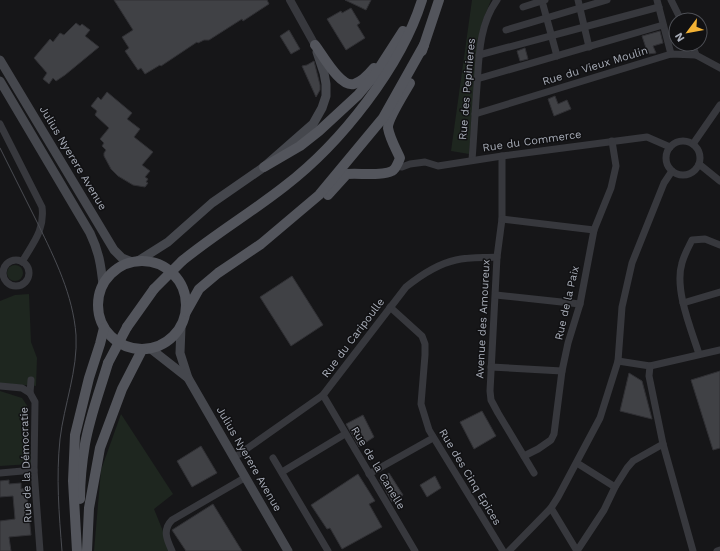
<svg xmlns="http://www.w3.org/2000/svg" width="720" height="551" font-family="'Work Sans',sans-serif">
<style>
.green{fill:#1e261f}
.building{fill:#404145;stroke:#303034}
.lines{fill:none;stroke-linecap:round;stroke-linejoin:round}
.minor{stroke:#37383d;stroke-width:7}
.tertiary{stroke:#37383d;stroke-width:8}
.secondary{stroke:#45474d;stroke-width:9}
.primary{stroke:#53555c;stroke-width:10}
.tram{stroke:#4a4c52;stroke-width:1}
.primary-bridge{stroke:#53555c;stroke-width:10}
.labels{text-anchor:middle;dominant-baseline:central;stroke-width:3;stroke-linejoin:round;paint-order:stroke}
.street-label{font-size:11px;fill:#a8adb8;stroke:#111113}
</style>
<rect width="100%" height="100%" fill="#161618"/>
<g class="green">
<path d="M472,0H491L483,20L478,38L469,154L451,151Z"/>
<circle cx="15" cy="273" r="8"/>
<path d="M29,294L31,342L37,358L36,386L0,383V301L15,295Z"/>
<path d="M0,391L22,398L28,407L31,464L0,466Z"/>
<path d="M121,414L173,494L154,509L171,551H94L101,470Z"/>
</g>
<g class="building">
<path d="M114,0H267L269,4L243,21L242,19L209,40H204L198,43L197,42L161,66L160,65L145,74L141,68L138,70L125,51L129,48L122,37L133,30Z"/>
<path d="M345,0H371L366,10Z"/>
<path d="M351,8L360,23L357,25L365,38L346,50L327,19L341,11L342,13Z"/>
<path d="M76,23L80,26L82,24L90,30L85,36L99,47L65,75L56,81L53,78L49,84L43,79L47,73L34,58L50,39L53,42L60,33L64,35Z"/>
<path d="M289,30L300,49L291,54L280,36Z"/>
<path d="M660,31L663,43L653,46L656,53L648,54L642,36Z"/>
<path d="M525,48L528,59L520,61L517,51Z"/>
<path d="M314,61L320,85V90L316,97L302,66L307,65Z"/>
<path d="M107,92L132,113L127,119L140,129L134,137L153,152L142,165L150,171L145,177L148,179L146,182L148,183L145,187L133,185L118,176L111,169L104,156V153L106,150L102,146L104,143L100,139L109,128L95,115L97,111L91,106L98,97L101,100Z"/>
<path d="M555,96L558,104L567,100L571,109L554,116L548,99Z"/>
<path d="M292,276L323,325L291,346L260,297Z"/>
<path d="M720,371V448L713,450L691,380Z"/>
<path d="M629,373L642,381L652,419L620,411Z"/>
<path d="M482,411L496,436L474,449L460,422Z"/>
<path d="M363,415L374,437L359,447L346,424Z"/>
<path d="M201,446L217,473L192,487L177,461Z"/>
<path d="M389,473L403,495L392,502L379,479Z"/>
<path d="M358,474L375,501L369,504L382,527L342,549L330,528L327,529L311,505Z"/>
<path d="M435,476L441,488L427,497L420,485Z"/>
<path d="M9,480V484L21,483V489L26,488L31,535L9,537L11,551H0V521L15,519L13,496L0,497V481Z"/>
<path d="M213,504L242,551H186L172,530Z"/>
</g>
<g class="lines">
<g class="minor">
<path d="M578,0L589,47"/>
<path d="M657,0L671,54"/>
<path d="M671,0L681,20"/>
<path d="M542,1L557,56"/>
<path d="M523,7L545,0"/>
<path d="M506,30L607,0"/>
<path d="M692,44L696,55"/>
<path d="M479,55L659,7"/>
<path d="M477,79L663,25"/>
<path d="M475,114L671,54L696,55L720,68"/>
<path d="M0,124L42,207C45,230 33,243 22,262"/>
<circle cx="683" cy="158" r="17"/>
<path d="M693,144L720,105"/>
<path d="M502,156V219L497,257L490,391L491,400L498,413L534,473"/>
<path d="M472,160C474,135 475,111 477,86C479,56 479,25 497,0"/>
<path d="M699,164L720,181"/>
<path d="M397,166L402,167L410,164L425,162L438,166L502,156L647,137L670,147"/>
<path d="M502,219L594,230"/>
<circle cx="16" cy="273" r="13"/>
<path d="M496,295L580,304"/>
<path d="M683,303L720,292"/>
<path d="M390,307L422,336L425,344V355L421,404L429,430L503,551"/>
<path d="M699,354C691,329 674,289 682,263C684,255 688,248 692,240L705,239L720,245"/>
<path d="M618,361L650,366L720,350"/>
<path d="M650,366L649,376L663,444L693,551"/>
<path d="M491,367L562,371"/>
<path d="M31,380L30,393L35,402L34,470L40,551"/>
<path d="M0,386L22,388L30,393"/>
<path d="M323,395L415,551"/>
<path d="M524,456L538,449L551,440L554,434L562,371L568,343L580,304L594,230L611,188L616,166L612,141"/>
<path d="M235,457L323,395L406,287C421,275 437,264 456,260C469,257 484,258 497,257"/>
<path d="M273,458L328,551"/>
<path d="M577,463L615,487"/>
<path d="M282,472L345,434"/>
<path d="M0,473L34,470"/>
<path d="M369,474L433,438"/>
<path d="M551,508L577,551"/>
<path d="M172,551C167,540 162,530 172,520L246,477"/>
<path d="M509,551L551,508L558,497L600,418L618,361L622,307L632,263L664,183L672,171"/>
<path d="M577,551L604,510L615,487L627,468L633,461L663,444"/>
<path d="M717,551L720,550"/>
</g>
<path class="tertiary" d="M290,0L315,45"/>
<g class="secondary">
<path d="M0,60L114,250L122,258L132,262"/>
<path d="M0,81L90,233C99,252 101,265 103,285"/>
<path d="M138,261L168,242L212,203L264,167L313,124L322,108L326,96V84L324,73L317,52"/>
<path d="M181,327L180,353L188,378L288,551"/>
<path d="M151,349L188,378"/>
</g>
<g class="primary">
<path d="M315,45C323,55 340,88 354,84C361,82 369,74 374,68"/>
<path d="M422,51L439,0"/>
<path d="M264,167L300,146L319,131L358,95L374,76L403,31"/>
<path d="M328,195L347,174C359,173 383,176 392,171C396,169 398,163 400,158C396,149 390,139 388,128C387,120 405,92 410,83"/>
<circle cx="142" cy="305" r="44"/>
<path d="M182,261C215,234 252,212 285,186C341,143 401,67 422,0"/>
<path d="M186,312L199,289L218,273L261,244L319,195L383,118L424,45"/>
<path d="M127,327L154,289"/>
<path d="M80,499C80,481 82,462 85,444C90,416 100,390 108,363"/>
<path d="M77,551L73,481L75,435L89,378L100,344L104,328"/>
<path d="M87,551L89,508L100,448L122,389L142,350"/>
</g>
<path class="tram" d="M0,148C13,173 25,199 38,224C55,259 73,295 76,335C78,370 64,405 60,439C56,477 59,514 62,551"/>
<g class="primary-bridge">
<path d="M154,289L182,261"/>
<path d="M108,363L127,327"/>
</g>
</g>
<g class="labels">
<g class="street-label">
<text transform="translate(595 66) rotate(-17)">Rue du Vieux Moulin</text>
<text transform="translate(467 89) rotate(-85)">Rue des Pepinieres</text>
<text transform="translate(532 141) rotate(-8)">Rue du Commerce</text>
<text transform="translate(73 158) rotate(59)">Julius Nyerere Avenue</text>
<text transform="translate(567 303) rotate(-77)">Rue de la Paix</text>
<text transform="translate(483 319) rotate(-87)">Avenue des Amoureux</text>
<text transform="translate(353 338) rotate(-53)">Rue du Caripoulle</text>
<text transform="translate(249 459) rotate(60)">Julius Nyerere Avenue</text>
<text transform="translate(26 465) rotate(-92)">Rue de la Démocratie</text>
<text transform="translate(378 468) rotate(59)">Rue de la Canelle</text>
<text transform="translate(470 477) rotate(59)">Rue des Cinq Epices</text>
</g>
</g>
<g transform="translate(688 32) rotate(238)"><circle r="19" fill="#111113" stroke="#4d4f55"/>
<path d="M0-3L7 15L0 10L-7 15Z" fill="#f2b134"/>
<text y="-6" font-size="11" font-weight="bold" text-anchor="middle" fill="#a8adb8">N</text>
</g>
</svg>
